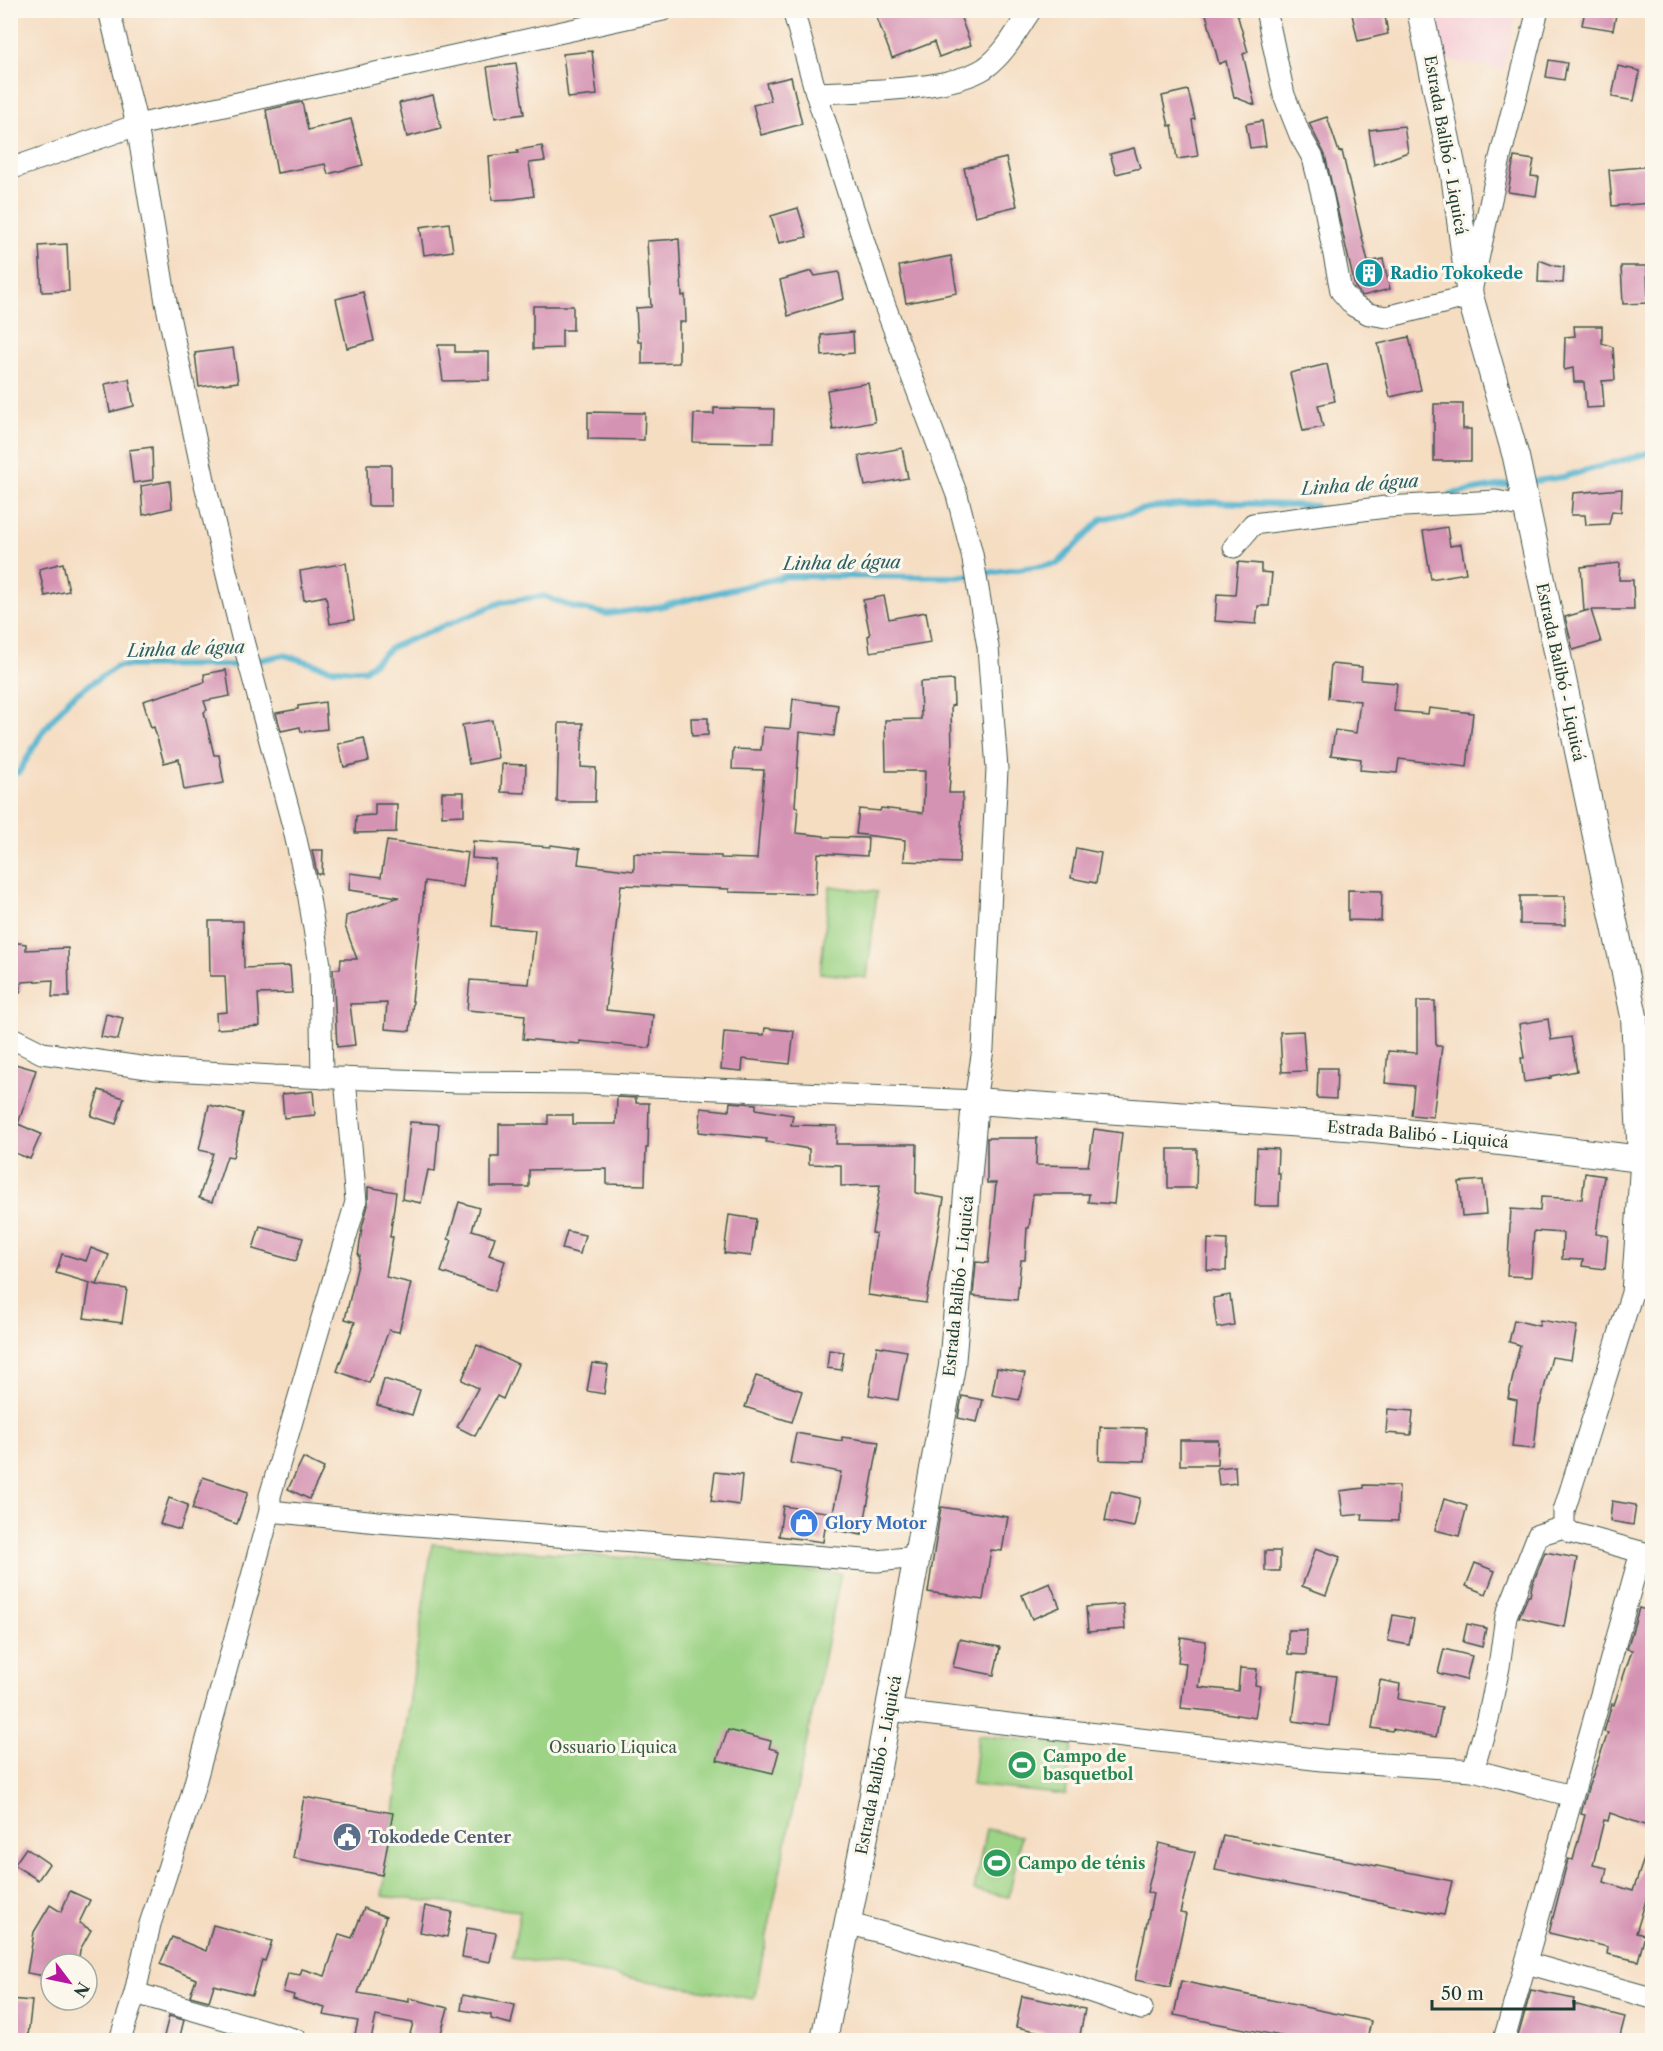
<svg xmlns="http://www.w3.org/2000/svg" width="1663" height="2051" font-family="'Libre Caslon Text',serif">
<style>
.built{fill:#f6cfd8}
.green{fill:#9cd385;stroke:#5e885c;stroke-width:1.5}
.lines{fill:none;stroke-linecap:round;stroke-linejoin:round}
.stream{stroke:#4fb2ce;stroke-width:6}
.building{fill:#d593b3}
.minor-casing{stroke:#3f5549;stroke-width:23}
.major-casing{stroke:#3f5549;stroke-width:28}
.minor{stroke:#fff;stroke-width:21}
.major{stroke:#fff;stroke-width:26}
.labels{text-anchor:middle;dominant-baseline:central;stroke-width:6;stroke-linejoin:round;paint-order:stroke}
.street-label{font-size:16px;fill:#1f3d34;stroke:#fbf7ec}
.culture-label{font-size:16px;font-weight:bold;fill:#0d838f;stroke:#fbf7ec;text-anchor:start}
.shop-label{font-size:16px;font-weight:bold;fill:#366cbe;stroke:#fbf7ec;text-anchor:start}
.park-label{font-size:16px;fill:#385b44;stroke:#fbf7ec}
.leisure-label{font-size:16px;font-weight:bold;fill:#27864d;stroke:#fbf7ec;text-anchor:start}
.service-label{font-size:16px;font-weight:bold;fill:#4e5e75;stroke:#fbf7ec;text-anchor:start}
.water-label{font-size:18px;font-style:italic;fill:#2d6062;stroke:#fbf7ec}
</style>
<rect width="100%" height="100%" fill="#fbf7ec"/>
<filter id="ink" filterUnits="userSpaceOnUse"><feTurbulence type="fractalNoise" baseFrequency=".0167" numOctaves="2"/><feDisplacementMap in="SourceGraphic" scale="12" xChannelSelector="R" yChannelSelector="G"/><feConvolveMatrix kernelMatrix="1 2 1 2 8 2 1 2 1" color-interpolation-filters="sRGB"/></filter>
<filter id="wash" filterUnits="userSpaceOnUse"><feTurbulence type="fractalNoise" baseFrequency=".008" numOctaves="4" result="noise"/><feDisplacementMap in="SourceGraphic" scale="24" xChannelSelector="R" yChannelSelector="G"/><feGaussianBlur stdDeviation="1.35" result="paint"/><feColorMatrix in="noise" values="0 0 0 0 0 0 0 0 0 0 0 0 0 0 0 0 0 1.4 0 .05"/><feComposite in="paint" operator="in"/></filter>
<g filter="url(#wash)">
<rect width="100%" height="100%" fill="#f5ddc2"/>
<path class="built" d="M1436,11H1517L1503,70L1444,59Z"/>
<g class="green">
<path d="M830,886L877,892L867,978L820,973Z"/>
<path d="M432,1544L841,1573L754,1999L512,1958L520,1911L382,1896Z"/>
<path d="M978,1735L1072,1745L1066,1795L972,1785Z"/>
<path d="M986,1829L1021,1836L1009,1897L974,1890Z"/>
</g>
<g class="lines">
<g class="stream">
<path d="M1528,482L1563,477L1652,452"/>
<path d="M1451,494L1515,483"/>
<path d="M10,774L19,772L43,731L70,698L117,666L236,665L284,655L331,669L365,670L392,647L502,602L544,596L572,607L607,614L658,607L787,576L956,577L1057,564L1102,519L1149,508L1211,502L1316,506"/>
</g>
</g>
<g id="blocks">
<g class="building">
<path d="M874,10H958L971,45L939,57L934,42L892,58Z"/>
<path d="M1205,10H1236L1248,52L1243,54L1255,105L1234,97L1226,61L1219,64Z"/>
<path d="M1351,10H1384L1388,34L1358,41Z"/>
<path d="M1585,10H1617L1613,30L1582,25Z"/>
<path d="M592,51L597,95L568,98L563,54Z"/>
<path d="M1549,60L1567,63L1564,80L1546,77Z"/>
<path d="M516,63L524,114L495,118L487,67Z"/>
<path d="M1618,66L1640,71L1634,101L1612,97Z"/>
<path d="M791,77L802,124L761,135L753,105L771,101L766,83Z"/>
<path d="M1188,90L1195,119L1192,120L1198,156L1177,159L1172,125L1169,126L1162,96Z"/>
<path d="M433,95L441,128L407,137L399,103Z"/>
<path d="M302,102L308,130L351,119L363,165L328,174L325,164L277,173L266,110Z"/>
<path d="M1327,117L1339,152L1342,151L1368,262L1383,259L1390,289L1362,296L1355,287L1325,155L1309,123Z"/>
<path d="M1262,121L1266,146L1250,148L1246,124Z"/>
<path d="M1404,126L1408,152L1374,165L1369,130Z"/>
<path d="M542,146L545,161L529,163L534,196L514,199L492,200L489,156L518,153L517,150Z"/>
<path d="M1134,148L1140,168L1116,174L1110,154Z"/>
<path d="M1514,157L1534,160L1531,176L1539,177L1536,196L1508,192Z"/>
<path d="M1006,158L1017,206L975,216L964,168Z"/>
<path d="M1653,166V203L1612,206L1609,170Z"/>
<path d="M798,208L807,237L779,243L771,216Z"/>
<path d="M449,223L453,251L424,255L420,227Z"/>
<path d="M679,239L682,296L685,295L686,322H679V363L642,364V342H638L636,308L651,307L647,241Z"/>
<path d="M67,244L69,291L42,292L39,246Z"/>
<path d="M951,256L957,293L906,303L899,266Z"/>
<path d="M1539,260L1555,266L1564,267L1563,283L1538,282Z"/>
<path d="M1621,266H1647L1648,303L1623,304Z"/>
<path d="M812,271L815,276L839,272L844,299L788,316L780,280Z"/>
<path d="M363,292L374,341L347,348L336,299Z"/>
<path d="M533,306H573V330H562V348L533,349Z"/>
<path d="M1574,326H1602V343L1613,347L1615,380L1602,381L1604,407L1586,408L1584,382H1574L1573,368L1564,370L1565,337L1575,336Z"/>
<path d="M853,332L854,353L822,356L821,335Z"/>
<path d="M1409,337L1421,390L1390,397L1378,344Z"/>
<path d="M438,345H455V352H489V380L443,381Z"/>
<path d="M233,348L238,382L199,387L195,353Z"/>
<path d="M1327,364L1335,401L1318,405L1323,427L1303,431L1290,373Z"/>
<path d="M129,379L134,406L110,412L105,384Z"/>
<path d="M868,383L875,422L833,430L827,390Z"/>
<path d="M1434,404H1463V429H1471V461H1434Z"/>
<path d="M714,408L774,409L773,443L693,442L694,414H714Z"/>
<path d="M588,412L645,413L644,440L588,439Z"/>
<path d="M152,447L153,480L133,483L129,450Z"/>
<path d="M902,448L908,478L865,486L859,456Z"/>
<path d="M367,465H391V506H368Z"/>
<path d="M170,481L172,508L143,515L141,486Z"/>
<path d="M1622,489L1621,512L1612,511L1609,524L1586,525L1585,515H1571L1573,493Z"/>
<path d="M1447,527L1450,546L1461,544L1466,573L1431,579L1423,531Z"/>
<path d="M1238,562L1261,564V572L1272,573L1269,606H1258L1256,624L1215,621L1217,594L1235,595Z"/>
<path d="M63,563L69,591L45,596L39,569Z"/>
<path d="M346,563L354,620L330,624L326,596L304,600L300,571Z"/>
<path d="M1620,563L1619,580H1633L1634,610H1591L1601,642L1573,650L1565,617L1589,610L1584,611L1581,567Z"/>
<path d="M884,596L889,619L926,612L931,642L870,652L868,636L870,635L863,600Z"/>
<path d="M1331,664L1362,667L1361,680L1397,683L1394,711L1428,714L1429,708L1473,713L1467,767L1399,759L1397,773L1360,770L1361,759L1331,755L1335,730L1356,733L1360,701L1328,698Z"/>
<path d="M226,670L230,696L204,701L207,710L204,712L214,755H219L224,783L184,790L179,759L164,763L154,727L151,728L143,701L205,682L204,674Z"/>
<path d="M953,680L954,705L951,706L952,750L949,793H963L959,863L904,861L905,840L856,834L859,809L880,811L881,808L923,813L925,771H886L885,720L921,719L920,682Z"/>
<path d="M793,699L838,705L834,736L800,732L795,806L798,807L796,833L824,836V837L868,838L867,856L818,853L816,894L729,892V889L621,885L606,1010L653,1015L650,1048L580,1041V1044L523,1039L525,1015L467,1010L470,980L529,984L535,930L491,926L496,860L472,858L473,841L550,847L551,845L580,849L578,864L634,871V853L721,856V858L757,859L764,770L732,769L733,749L761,750L763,727L790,729Z"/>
<path d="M325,702L327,729L301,732L300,727L281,731L276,713L298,709V706Z"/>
<path d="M691,718H708V735L692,736Z"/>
<path d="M492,720L498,758L469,764L462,725Z"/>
<path d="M559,723H583L581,767L596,768L595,802H557Z"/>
<path d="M364,738L369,761L344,767L338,744Z"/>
<path d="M502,764L526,765L525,793L501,792Z"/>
<path d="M442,792H464V815L442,816Z"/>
<path d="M375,804H397L396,832L355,833L356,816L375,815Z"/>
<path d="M387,841L468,853L463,887L425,881L412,1001H413L410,1031L385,1029L387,1003L350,1004L355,1045L337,1047L333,969H340L341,959H357L345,926L346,916L399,897L349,890L350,873L381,877Z"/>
<path d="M1076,848L1101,853L1096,883L1071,878Z"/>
<path d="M312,850H323L322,874H317Z"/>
<path d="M1348,890L1382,891L1381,921L1348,920Z"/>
<path d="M1520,896H1565V925L1520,924Z"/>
<path d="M209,921H243L244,968L290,966L292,993L258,994L260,1026L217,1029L216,1013L227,1012L225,976H210Z"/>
<path d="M10,942L26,944V950L68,948L69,997H52L53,980L22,982L20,993L10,992Z"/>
<path d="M1417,1001H1435L1436,1046H1442L1433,1117L1411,1115L1414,1086L1385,1083L1388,1051L1417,1053Z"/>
<path d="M106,1014L123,1018L118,1040L101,1037Z"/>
<path d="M1548,1019L1551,1040L1571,1037L1577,1071L1551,1076V1078L1524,1082L1521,1058H1524L1519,1024Z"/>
<path d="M765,1028L794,1031L790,1064L743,1059L742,1071L721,1069L724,1032L764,1035Z"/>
<path d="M1303,1031L1306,1071L1282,1072L1280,1032Z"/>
<path d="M15,1064L36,1070L18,1124L41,1134L30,1159L10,1151L12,1137H10V1077Z"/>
<path d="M1318,1068H1337L1336,1099L1317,1098Z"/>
<path d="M99,1090L124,1098L116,1124L91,1116Z"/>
<path d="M313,1091L315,1115L284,1118L282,1094Z"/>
<path d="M617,1097L636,1098V1103H649L648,1148H646L645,1185L607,1184V1169L529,1170V1187H491V1157H499V1124H548V1115H573V1124H616Z"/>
<path d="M730,1102L756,1104V1109L793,1115L791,1125L837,1126L836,1144H917L916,1193L944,1198L926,1303L868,1295L876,1234L872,1233L880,1185L841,1186V1165L809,1164V1149L766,1142L767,1139L699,1132L701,1108L729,1111Z"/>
<path d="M209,1105L243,1113L233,1157L227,1156L212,1202L199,1198L213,1153L199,1150Z"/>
<path d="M410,1122L439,1124L435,1171L428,1170L421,1203L402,1199Z"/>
<path d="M1094,1129L1122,1133L1114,1204L1088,1202L1089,1194H1033L1029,1228H1027L1025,1260H1021L1017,1300L973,1296L976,1262L988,1263L996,1183H987V1138H1037L1036,1165L1088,1166Z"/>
<path d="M1257,1148L1278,1149L1277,1173H1280L1279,1206H1255Z"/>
<path d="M1168,1149H1197L1196,1188H1168Z"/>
<path d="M1585,1173L1604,1176L1596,1234L1608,1236L1605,1269L1582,1266L1583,1260L1562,1259L1563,1233L1534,1231L1531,1277L1507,1276L1511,1209L1540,1211L1541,1197L1582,1199Z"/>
<path d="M1483,1180L1486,1214L1462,1216L1459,1182Z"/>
<path d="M368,1187L396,1192L390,1237H393L386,1277L411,1283L399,1332L389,1330L369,1383L337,1371L355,1322L345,1319L360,1256H358L362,1228L368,1205Z"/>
<path d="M459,1202L479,1208L472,1230L495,1237L489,1255L505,1261L495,1291L441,1272L452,1240L448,1239Z"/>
<path d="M729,1215L756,1219L751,1256L724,1253Z"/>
<path d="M260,1226L303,1238L296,1261L253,1249Z"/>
<path d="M567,1231L585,1235L580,1254L562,1249Z"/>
<path d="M1208,1239L1227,1240L1226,1271L1207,1270Z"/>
<path d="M91,1248L109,1255L97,1285L127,1289L122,1323L84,1318L90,1283L97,1285L56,1273L62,1254L86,1261Z"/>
<path d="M1230,1295L1234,1325L1217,1328L1213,1298Z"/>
<path d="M1514,1320L1539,1326L1540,1320L1577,1326L1571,1360L1552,1357L1540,1405H1539L1534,1449L1512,1447L1517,1400L1508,1398L1520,1345L1509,1342Z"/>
<path d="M477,1345L518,1364L503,1399L497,1396L475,1436L457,1427L478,1388L462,1380Z"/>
<path d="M877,1346L907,1351L898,1400L869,1395Z"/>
<path d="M829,1350L844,1352L841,1370L827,1368Z"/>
<path d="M592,1363L608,1365L604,1394L587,1391Z"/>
<path d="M997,1368L1025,1373L1019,1400L992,1395Z"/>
<path d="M756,1376L802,1391L792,1422L745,1407Z"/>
<path d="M384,1379L420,1390L412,1415L377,1405Z"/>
<path d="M962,1396L983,1400L977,1422L958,1418Z"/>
<path d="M1388,1409L1413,1411L1411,1435L1386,1433Z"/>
<path d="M1100,1427L1146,1428L1145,1461L1099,1460Z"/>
<path d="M796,1433L842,1441V1437L879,1442L862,1535L825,1528L823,1542L779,1536L783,1506L833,1513L841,1472L790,1463Z"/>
<path d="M1180,1440H1218L1217,1465H1180Z"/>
<path d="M303,1458L324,1468L309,1499L288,1489Z"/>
<path d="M1235,1466L1236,1483L1219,1485L1217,1468Z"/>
<path d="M715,1472L742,1475L739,1505L711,1501Z"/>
<path d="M203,1477L248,1492L237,1524L192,1509Z"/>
<path d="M1364,1485L1399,1486L1398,1521L1362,1520L1363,1514L1343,1516L1340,1491L1364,1488Z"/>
<path d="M1111,1491L1140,1498L1134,1527L1105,1521Z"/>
<path d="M169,1498L188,1505L180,1530L160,1524Z"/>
<path d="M1444,1499L1467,1506L1459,1536L1435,1530Z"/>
<path d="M1612,1501L1636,1505L1633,1525L1610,1521Z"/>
<path d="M941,1507L1008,1517L1002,1551L991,1550L983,1600L928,1592Z"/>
<path d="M1316,1548L1340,1557L1326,1595L1302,1586Z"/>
<rect x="1265" y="1551" width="15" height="20"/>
<path d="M1545,1552L1577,1558L1565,1627L1519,1617L1528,1596H1530L1532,1585Z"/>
<path d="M1475,1563L1495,1571L1486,1594L1466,1586Z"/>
<path d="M1050,1583L1060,1607L1032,1619L1022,1595Z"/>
<path d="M1123,1604L1125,1629L1088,1632L1086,1607Z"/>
<path d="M1639,1608L1653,1612V1828L1610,1813L1608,1821L1604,1820L1593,1865L1607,1868L1604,1882L1633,1891L1648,1847L1653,1849V1877L1636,1933L1645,1935L1638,1961L1607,1954L1608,1947L1549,1933L1568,1859L1573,1860L1585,1815L1581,1814L1588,1788L1608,1733L1604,1732L1612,1704L1614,1705L1632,1650L1627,1649Z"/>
<path d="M1393,1615L1414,1619L1409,1645L1388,1641Z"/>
<path d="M1467,1624L1486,1628L1482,1647L1463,1642Z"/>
<path d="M1288,1630H1307L1306,1655L1288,1654Z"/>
<path d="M1181,1637L1206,1641L1199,1687L1238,1691L1240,1668L1257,1669L1255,1685L1260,1686L1255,1718L1220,1712L1181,1708L1186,1663L1178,1662Z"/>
<path d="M959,1639L1000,1647L994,1675L953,1667Z"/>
<path d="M1444,1649L1472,1656L1466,1680L1438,1673Z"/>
<path d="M1299,1672L1336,1676L1329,1726L1293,1721Z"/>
<path d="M1380,1680L1400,1684L1398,1699L1442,1707L1436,1737L1393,1729L1392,1731L1372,1728Z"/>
<path d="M728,1730L771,1741L769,1748L779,1751L773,1773L717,1760Z"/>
<path d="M304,1797L393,1813L382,1875L293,1858Z"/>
<path d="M1223,1835L1452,1881L1444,1915L1215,1870Z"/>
<path d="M1159,1843L1195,1852L1180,1913L1186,1914L1170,1987L1135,1980L1153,1894L1147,1892Z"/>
<path d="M26,1848L49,1864L38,1880L14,1865Z"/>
<path d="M70,1891L90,1900L79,1923L91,1930L80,1950L78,1964H51V1977L27,1973L34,1932L50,1905L61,1912Z"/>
<path d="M425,1906L452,1912L447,1937L420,1932Z"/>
<path d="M364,1908L386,1917L358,1993L409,2002V1998L448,2008L439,2040L410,2034L413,2023L376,2016L371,2040L354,2038L358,2021L323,2015L325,2008L293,1999L294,1995L283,1992L288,1973L300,1975L302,1969L325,1976L339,1934L352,1938Z"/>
<path d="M213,1925L272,1941L265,1961L262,1960L252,1995L214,1985L209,2001L190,1996L196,1979L160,1964L172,1937L206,1951Z"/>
<path d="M467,1928L496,1933L490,1962L462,1957Z"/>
<path d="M1181,1981L1371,2021L1367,2040H1301L1174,2015Z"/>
<path d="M1531,1990L1574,1999L1573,2004L1625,2017L1619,2040H1517Z"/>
<path d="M463,1995L515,2005L511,2024L491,2019V2015L461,2010Z"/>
<path d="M1022,1996L1085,2009L1079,2040L1016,2027Z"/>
<path d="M10,1999L32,2001L28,2036L10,2034Z"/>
<path d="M169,2016L184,2020L179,2040H163Z"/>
</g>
</g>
</g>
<g filter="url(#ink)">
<use href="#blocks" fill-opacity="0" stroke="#3f5549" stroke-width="1.5"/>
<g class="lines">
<g class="minor-casing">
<g id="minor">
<path d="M109,10L137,125L166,302L204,480L242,637L293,826L308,892L320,965L322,1078"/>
<path d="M1266,10L1284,95L1300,135L1313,158L1323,198L1341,291L1354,306L1369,314L1387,317L1470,296L1500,158L1538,10"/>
<path d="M816,93C859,91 950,91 985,68C1005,54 1017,30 1031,10"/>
<path d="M10,169L137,125L663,10"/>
<path d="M1234,547L1253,524L1386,507L1496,501L1526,507"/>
<path d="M10,1037L42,1053L155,1069L274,1076L459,1082L585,1083L975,1101L983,1049L997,769L988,647L972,554L957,495L882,298L816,93L793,10"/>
<path d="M1652,1160L1641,1159L1632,1293L1564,1511V1527L1572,1533L1652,1555"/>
<path d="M270,1511L378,1522L877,1561L917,1557"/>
<path d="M1564,1527L1538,1535L1506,1616L1499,1667L1488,1719L1473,1770L1572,1796"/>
<path d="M889,1710L1322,1760L1473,1770"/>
<path d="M847,1923L1071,1985L1142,2009"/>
<path d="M1526,1963L1652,1998"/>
<path d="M135,1993L297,2040"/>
<path d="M120,2040L135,1993L150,1924L190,1801L270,1511V1496L356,1202L345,1078"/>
<path d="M1504,2040L1641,1552"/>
</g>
</g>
<g class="major-casing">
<path id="major" d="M824,2040L870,1811L952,1366L975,1101L1374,1129L1492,1141L1641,1159L1634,1016L1516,457L1470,296L1454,174L1420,10"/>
</g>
<use href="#minor" class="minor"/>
<use href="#major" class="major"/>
</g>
</g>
<defs>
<g id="building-disc" transform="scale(1.5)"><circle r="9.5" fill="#0f9aa8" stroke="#fbf7ec"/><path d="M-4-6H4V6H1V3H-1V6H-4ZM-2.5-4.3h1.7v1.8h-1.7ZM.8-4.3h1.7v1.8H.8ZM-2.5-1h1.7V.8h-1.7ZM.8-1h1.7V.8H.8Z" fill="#fff"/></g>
<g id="shop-disc" transform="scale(1.5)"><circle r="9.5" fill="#3f7fe0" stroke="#fbf7ec"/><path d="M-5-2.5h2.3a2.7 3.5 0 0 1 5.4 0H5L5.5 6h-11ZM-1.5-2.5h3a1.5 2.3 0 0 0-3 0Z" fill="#fff"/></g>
<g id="stadium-disc" transform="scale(1.5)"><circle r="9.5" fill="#2e9e5b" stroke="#fbf7ec"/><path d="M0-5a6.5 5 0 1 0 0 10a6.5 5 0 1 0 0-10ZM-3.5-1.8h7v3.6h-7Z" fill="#fff"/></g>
<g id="civic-disc" transform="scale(1.5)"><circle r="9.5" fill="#5c6f8a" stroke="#fbf7ec"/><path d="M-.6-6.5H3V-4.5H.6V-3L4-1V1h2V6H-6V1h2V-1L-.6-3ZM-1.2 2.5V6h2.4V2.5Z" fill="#fff"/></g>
</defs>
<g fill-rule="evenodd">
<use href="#building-disc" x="1369" y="273"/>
<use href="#shop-disc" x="804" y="1523"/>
<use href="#stadium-disc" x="1022" y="1765"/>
<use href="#civic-disc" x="347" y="1837"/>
<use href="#stadium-disc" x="997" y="1863"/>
</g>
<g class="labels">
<g class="street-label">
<text transform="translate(1446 145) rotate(80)">Estrada Balibó - Liquicá</text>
<text transform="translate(1561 672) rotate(78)">Estrada Balibó - Liquicá</text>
<text transform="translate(1418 1134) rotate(5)">Estrada Balibó - Liquicá</text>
<text transform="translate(958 1286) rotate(-84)">Estrada Balibó - Liquicá</text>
<text transform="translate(878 1765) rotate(-79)">Estrada Balibó - Liquicá</text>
</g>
<g class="culture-label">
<text x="1390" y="273">Radio Tokokede</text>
</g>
<g class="shop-label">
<text x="825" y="1523">Glory Motor</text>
</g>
<g class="park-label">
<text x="613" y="1747">Ossuario Liquica</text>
</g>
<g class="leisure-label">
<text x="1043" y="1756">Campo de<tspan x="1043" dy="18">basquetbol</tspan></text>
<text x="1018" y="1863">Campo de ténis</text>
</g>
<g class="service-label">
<text x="368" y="1837">Tokodede Center</text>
</g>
<g class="water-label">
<text transform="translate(1360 485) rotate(-4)">Linha de água</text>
<text transform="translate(842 563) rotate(-1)">Linha de água</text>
<text transform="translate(186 649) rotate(-2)">Linha de água</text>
</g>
</g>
<rect width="1663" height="2051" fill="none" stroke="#fbf7ec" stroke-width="36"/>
<g transform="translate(69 1982) rotate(122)"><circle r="28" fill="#fbf7ec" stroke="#a3ada2" stroke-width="1.5"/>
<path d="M0-4.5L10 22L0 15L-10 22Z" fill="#b5179e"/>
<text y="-9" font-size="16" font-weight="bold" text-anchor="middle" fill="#1f3d34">N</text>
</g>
<path d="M1432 2000v9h142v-9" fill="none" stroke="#1f3d34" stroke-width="3"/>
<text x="1441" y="2000" font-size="18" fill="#1f3d34" stroke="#fbf7ec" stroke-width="4.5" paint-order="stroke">50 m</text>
</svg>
